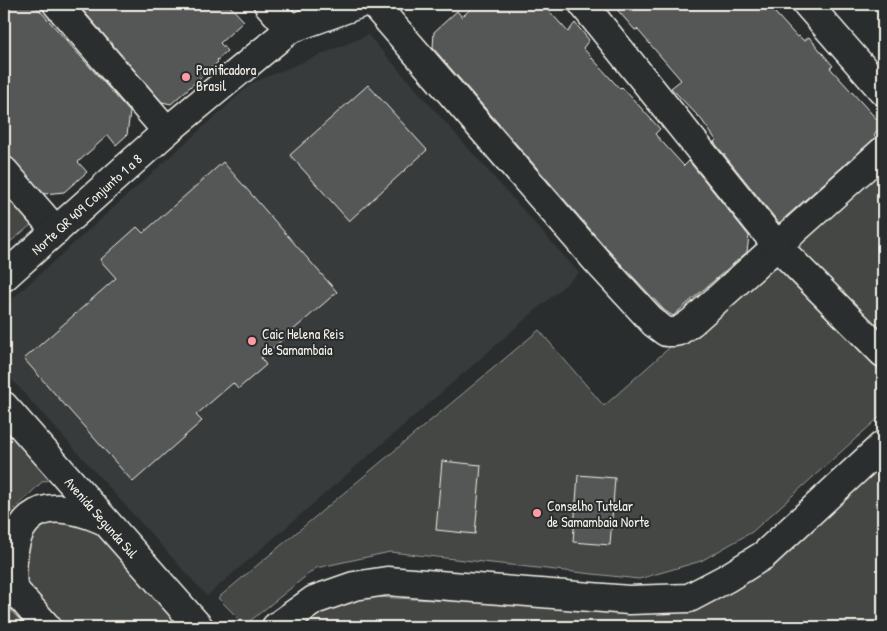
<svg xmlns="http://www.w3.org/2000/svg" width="887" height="631" font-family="'Patrick Hand',sans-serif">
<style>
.built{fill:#373a3a}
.green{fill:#444645;stroke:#9c9c96}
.building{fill:#555756;stroke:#f4f1e8}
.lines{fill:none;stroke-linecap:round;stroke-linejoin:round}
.minor-casing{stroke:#f4f1e8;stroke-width:31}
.major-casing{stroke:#f4f1e8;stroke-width:31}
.minor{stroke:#2a2d2e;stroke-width:28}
.major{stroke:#2a2d2e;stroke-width:28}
.poi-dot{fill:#ff9aa2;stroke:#2a2d2e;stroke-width:2}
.labels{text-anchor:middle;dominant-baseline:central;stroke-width:4;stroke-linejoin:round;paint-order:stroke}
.poi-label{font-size:14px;fill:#f4f1e8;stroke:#2a2d2e;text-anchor:start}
.street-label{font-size:14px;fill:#f4f1e8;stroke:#2a2d2e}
</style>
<rect width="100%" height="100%" fill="#2a2d2e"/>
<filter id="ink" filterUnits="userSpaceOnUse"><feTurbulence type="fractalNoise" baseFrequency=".02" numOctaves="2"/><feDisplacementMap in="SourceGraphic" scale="10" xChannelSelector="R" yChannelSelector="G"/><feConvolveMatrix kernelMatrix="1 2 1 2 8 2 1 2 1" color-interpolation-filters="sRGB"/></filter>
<g filter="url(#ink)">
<path class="built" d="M368,35L579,273L207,596L4,371V306L252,83Z"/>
<g class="green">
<path d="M883,157V414L752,532L701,561L639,579L390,552L316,568L245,625L218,598L539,330L604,406Z"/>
<path d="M4,182L37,220L4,247Z"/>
<path d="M4,405L70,478L43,481L4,519Z"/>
<path d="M883,460V617L871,627H291L314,609L357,596L678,613L755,578Z"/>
<path d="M61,507L89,509L195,627H66L17,571L24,538Z"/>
<path d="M4,603L26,627H4Z"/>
</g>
<g class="building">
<path d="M4,4H34L130,112L127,135L116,145L108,135L78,162L87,172L64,192L44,194L4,150Z"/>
<path d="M86,4H228L244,21L220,43L227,51L217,60L218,62L171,104L162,102L81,8Z"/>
<path d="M476,4H543L568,32L575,23L589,40L583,48L620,89L622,87L660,129L655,134L684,166L689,161L749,236L747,252L673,316L665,311L608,250L433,48L434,32L457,11L462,17Z"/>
<path d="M612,4H767L797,37L799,36L804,41L809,37L833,66L830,68L881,124L874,135L876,137L779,223L714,142L716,140L701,119L671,88L681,80L637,29L635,30Z"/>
<path d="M368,85L427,150L349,221L290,155Z"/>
<path d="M223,162L337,292L261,358L266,365L238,389L233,383L196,415L202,421L133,482L24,359L116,278L100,260L137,227L143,233Z"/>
<path d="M442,461L481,465L475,534L436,530Z"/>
<path d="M578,475L615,478L610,545L573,542Z"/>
</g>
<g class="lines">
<g class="minor-casing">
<g id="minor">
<path d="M57,4L167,131L290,29L359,4"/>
<path d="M268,4L290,29"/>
<path d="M374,4L596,260L654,323L666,332H674L679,331L692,322L883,151"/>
<path d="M583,4L778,247L883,353"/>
<path d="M807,4L883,91"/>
<path d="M4,171L56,231"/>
<path id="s1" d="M4,277L167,131"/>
<path d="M276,627L314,600L354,586L387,581L629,600L689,598L727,578L764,555L883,445"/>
</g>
</g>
<g class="major-casing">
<g id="major">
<path id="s2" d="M4,406L199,627"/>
<path d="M4,578L47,627"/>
<path d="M13,588C8,519 35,491 103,520"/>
</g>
</g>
<use href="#minor" class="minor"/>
<use href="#major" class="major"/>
</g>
</g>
<g class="poi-dot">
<circle cx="186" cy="77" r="5"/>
<circle cx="252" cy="341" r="5"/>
<circle cx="537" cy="513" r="5"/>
</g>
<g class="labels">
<g class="poi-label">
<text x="196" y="69">Panificadora<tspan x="196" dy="16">Brasil</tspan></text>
<text x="262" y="333">Caic Helena Reis<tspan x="262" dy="16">de Samambaia</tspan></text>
<text x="547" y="505">Conselho Tutelar<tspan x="547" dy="16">de Samambaia Norte</tspan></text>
</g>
<g class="street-label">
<text stroke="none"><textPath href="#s1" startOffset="110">Norte QR 409 Conjunto 1 a 8</textPath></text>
<text stroke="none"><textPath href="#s2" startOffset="148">Avenida Segunda Sul</textPath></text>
</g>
</g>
<rect width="887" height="631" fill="none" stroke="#2a2d2e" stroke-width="20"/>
<rect x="10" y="10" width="867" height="611" fill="none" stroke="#f4f1e8" stroke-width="2" filter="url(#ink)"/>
</svg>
